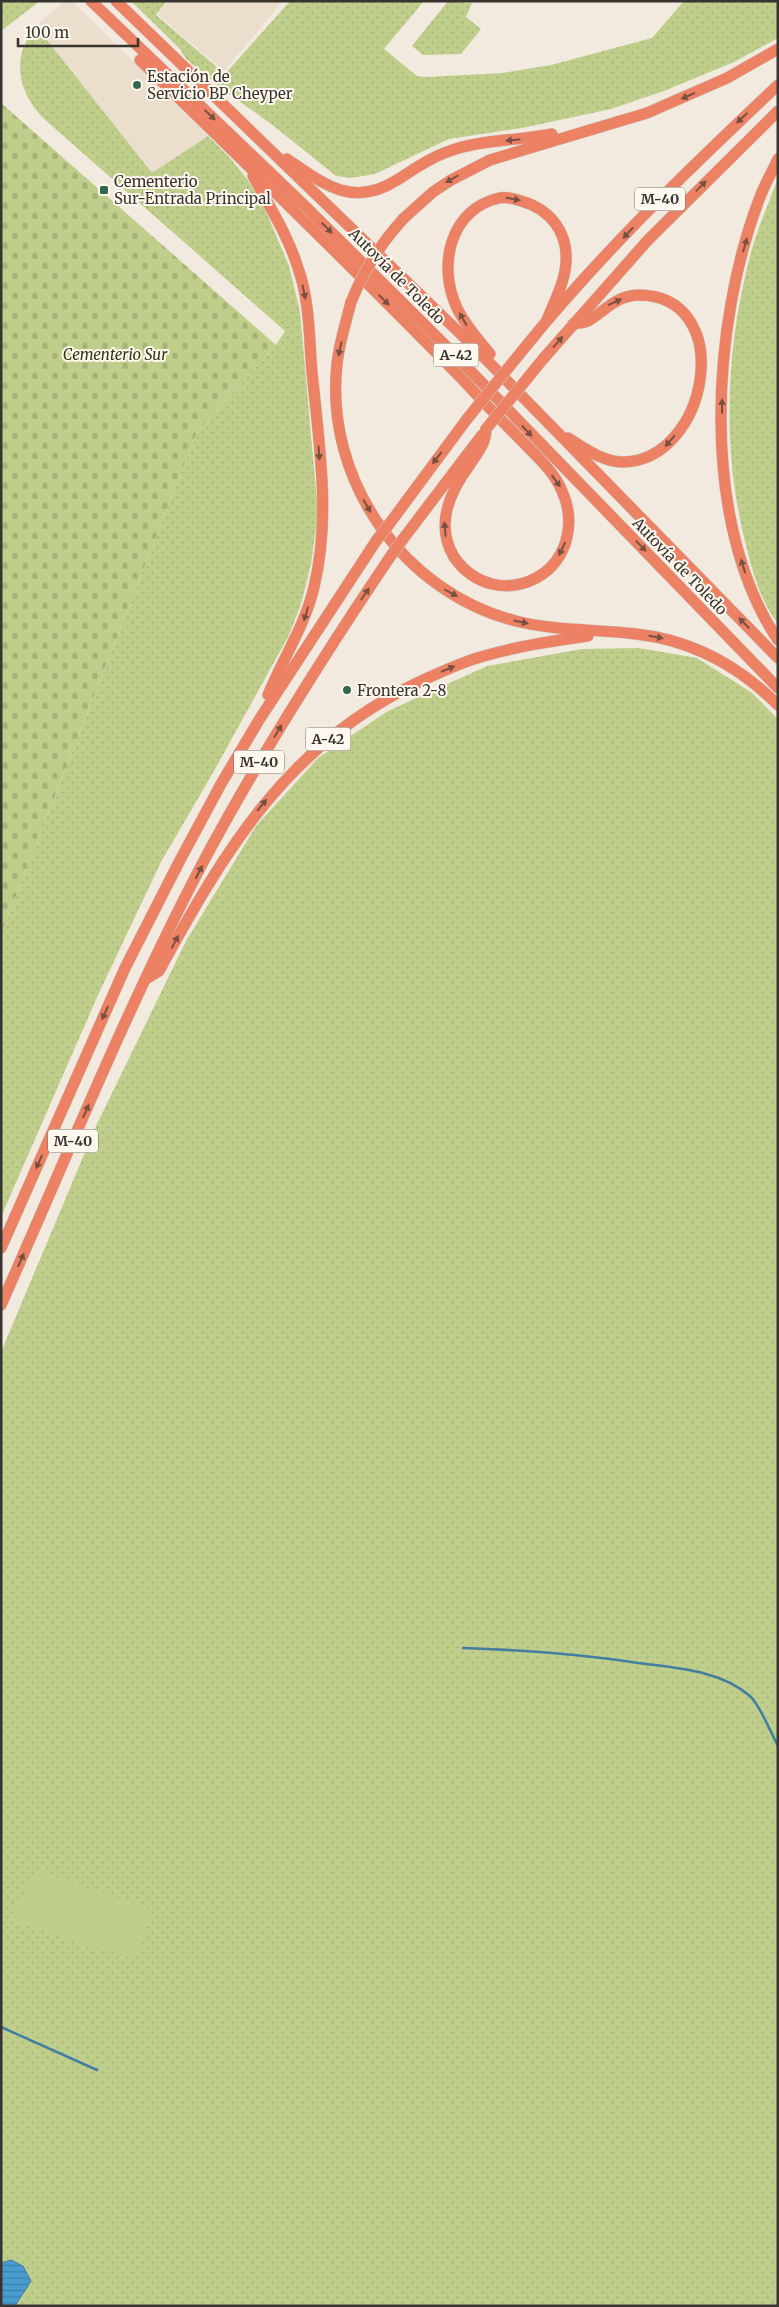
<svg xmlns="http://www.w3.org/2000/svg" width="779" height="2307" font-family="Merriweather,serif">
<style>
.built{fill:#ebdecc}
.green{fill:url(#green-dots)}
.cemetery{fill:url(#cemetery-stones)}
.pitch{fill:#bfcf8b}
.water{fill:url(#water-rules);stroke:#437da0}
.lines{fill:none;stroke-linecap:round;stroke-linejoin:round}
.stream{stroke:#437da0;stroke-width:2.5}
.motorway-casing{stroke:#cbcac9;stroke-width:12}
.motorway{stroke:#ec8163;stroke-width:11}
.motorway-bridge-casing{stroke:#cbcac9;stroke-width:12;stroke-linecap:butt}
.motorway-bridge{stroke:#ec8163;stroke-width:11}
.oneway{fill:#775042}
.poi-dot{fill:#31684f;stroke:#fff8ee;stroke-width:2}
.labels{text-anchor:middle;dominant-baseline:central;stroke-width:4;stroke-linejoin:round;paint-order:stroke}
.shield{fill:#fff8ee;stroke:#74706a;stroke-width:1}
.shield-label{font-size:14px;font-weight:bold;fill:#383531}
.poi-label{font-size:15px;fill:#383531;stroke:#fff8ee;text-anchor:start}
.street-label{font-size:15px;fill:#383531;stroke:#fff8ee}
.park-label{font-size:15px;font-style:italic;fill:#2f3713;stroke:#fff8ee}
</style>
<defs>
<pattern id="green-dots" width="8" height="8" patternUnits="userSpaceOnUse" patternTransform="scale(1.25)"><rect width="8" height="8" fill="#bfcf8b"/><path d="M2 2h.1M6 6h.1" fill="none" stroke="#a5b278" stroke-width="1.8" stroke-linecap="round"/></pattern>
<pattern id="cemetery-stones" width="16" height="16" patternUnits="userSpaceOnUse" patternTransform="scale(1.25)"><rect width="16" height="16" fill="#bfcf8b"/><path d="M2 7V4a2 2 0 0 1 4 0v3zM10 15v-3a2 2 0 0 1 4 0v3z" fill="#a5b278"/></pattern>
<pattern id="water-rules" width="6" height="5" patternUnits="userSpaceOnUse" patternTransform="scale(1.25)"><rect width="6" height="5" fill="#489cd0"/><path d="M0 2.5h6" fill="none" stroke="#3d80a9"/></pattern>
</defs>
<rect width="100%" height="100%" fill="#f3eadf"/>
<g class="built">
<path d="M65,1H72L208,136L152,173L36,26Z"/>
<path d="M169,1H283L224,71L158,15Z"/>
</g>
<g class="green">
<path d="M1,1H40L1,31Z"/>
<path d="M131,1H167L156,15L225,74L290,1H424L384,49L417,76L426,77L502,73L551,65L652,38L684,1H778V38L734,62L664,91L611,109L522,128L449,139L375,174L351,178L336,176L275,127L216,84L186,59L180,49Z"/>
<path d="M448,1L472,3L466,17L481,29L461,54L423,55L412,46Z"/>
<path d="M36,26L152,173L208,136L230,158L247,179L264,207L289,266L300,312L318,513L311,564L301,604L289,635L214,771L161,862L98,995L1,1217V934L197,432L276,345L285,331L43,118C17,90 11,57 36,26Z"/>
<path d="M778,178V624C759,599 751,567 744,537C722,446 726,350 749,260C756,232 768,205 778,178Z"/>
<path d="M639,648L697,658L751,692L778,719V2306H1V1352L96,1126L186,941L256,826L318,758L388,711L487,666L582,649Z"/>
</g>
<path class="cemetery" d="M1,103L276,345L197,432L1,934Z"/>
<path class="pitch" d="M35,1870L151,1909L135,1959L9,1921Z"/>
<path class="water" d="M11,2260L23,2266L31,2281L15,2306H1V2263Z"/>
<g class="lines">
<g class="stream">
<path d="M463,1648C522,1650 580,1654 638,1663C676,1668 720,1670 750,1696C760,1705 771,1733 778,1746"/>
<path d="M1,2027L97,2070"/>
</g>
<g class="motorway-casing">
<g id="motorway">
<path d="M91,1L306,207L455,355L778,688"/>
<path d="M116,1L469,342L778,658"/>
<path d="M140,60C249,167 359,273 465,382C483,402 502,421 521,440C535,455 554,471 562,491C574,517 570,549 549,569C533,583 512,589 492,584C476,580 463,570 454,557C435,525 449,493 469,466C477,453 486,444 486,429"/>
<path d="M287,159C325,185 353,208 397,180C413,170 429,158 447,152C480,139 518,141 552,134"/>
<path d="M778,159C772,172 765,184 760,197C711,324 699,523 778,640"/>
<path d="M253,176C269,206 288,235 298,268C310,301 309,338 312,372C319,443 331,518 314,587C305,626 283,658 268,695"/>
<path d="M404,218L433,192L451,180L490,160L647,113L727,78L778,49"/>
<path d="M351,302C346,322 339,344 337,364C324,480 404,593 516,621C555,631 596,629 636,634C692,640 738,665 778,705"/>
<path d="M522,351C599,255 689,169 778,85"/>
<path d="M490,354C478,339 465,325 457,308C437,266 450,209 499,198C506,196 515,199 521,201C550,209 568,232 566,262C565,282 554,302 547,320"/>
<path d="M543,359L648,240L778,111"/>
<path d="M568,438C584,448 603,462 623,462C709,461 738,295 638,295C615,296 605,311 588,321C584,323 577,323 573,324"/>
<path d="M390,523L467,419"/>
<path d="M403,539L482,435"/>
<path d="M146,979L159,971C225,850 287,745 417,683C439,673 461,662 484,656C518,646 553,641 588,636"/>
<path d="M1,1248L125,968L179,862L221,784L259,720L376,541"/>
<path d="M1,1305C66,1159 126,1010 200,868C257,760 322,658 390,557"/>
</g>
</g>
<use href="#motorway" class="motorway"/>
<g class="motorway-bridge-casing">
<g id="motorway-bridge">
<path d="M351,302C364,270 380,244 404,218"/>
<path d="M467,419L522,351"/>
<path d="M486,429L543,359"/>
<path d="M376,541L390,523"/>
<path d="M390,557L403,539"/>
</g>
</g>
<use href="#motorway-bridge" class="motorway-bridge"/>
</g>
<defs><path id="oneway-solid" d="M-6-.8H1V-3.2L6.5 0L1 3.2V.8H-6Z" transform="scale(1.25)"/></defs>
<g class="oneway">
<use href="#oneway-solid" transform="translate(688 96) rotate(156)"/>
<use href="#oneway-solid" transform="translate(210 115) rotate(43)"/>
<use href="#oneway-solid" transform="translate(742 118) rotate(137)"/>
<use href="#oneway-solid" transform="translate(513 140) rotate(174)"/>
<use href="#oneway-solid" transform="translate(452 179) rotate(150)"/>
<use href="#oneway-solid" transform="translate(701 186) rotate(-46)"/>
<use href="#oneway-solid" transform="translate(513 199) rotate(11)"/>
<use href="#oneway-solid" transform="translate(327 228) rotate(45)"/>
<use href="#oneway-solid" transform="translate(628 233) rotate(133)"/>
<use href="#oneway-solid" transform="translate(745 245) rotate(-74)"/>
<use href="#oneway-solid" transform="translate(304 292) rotate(78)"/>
<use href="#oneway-solid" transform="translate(384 300) rotate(45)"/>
<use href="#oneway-solid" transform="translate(615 302) rotate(-24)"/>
<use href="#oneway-solid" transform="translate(463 319) rotate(-120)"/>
<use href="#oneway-solid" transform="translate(558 342) rotate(-49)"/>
<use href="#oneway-solid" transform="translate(340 349) rotate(102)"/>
<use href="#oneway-solid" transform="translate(722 406) rotate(-90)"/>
<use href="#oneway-solid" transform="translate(527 431) rotate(47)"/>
<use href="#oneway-solid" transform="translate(670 441) rotate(131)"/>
<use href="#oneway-solid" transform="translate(319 453) rotate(86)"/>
<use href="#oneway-solid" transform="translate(437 458) rotate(128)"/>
<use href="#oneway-solid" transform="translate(556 481) rotate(54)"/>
<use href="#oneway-solid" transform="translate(367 506) rotate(60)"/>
<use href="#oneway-solid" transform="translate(445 529) rotate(-95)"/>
<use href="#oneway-solid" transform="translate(641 546) rotate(46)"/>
<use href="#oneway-solid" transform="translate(562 549) rotate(115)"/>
<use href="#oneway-solid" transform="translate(743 566) rotate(-107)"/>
<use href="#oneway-solid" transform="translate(451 593) rotate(28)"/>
<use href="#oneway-solid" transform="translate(365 594) rotate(-56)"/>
<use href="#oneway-solid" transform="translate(306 614) rotate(107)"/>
<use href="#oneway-solid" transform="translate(521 622) rotate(12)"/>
<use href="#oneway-solid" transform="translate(744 623) rotate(-135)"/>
<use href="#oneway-solid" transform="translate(656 637) rotate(10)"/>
<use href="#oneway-solid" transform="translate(448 669) rotate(-23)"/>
<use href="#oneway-solid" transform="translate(278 731) rotate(-59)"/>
<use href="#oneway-solid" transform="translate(262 805) rotate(-50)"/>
<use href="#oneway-solid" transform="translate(199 872) rotate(-63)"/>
<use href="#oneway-solid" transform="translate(175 942) rotate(-62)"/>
<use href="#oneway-solid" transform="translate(105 1013) rotate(114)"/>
<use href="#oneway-solid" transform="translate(86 1111) rotate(-66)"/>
<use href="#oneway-solid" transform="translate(39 1162) rotate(114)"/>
<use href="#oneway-solid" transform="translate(21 1260) rotate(-66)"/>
</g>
<g class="poi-dot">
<circle cx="137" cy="85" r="5"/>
<rect x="99" y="185" width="10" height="10" rx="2.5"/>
<circle cx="347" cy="690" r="5"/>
</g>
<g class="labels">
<g class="shield">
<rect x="635" y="187.5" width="50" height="23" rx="4"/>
<rect x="433.5" y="343.5" width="45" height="23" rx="4"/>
<rect x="305.5" y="727.5" width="45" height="23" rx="4"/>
<rect x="234" y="750.5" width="50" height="23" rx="4"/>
<rect x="48" y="1129.5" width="50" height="23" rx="4"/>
</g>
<g class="shield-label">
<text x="660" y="199">M-40</text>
<text x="456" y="355">A-42</text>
<text x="328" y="739">A-42</text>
<text x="259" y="762">M-40</text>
<text x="73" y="1141">M-40</text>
</g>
<g class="poi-label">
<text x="147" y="76">Estación de<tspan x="147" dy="17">Servicio BP Cheyper</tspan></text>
<text x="114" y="181">Cementerio<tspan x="114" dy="17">Sur-Entrada Principal</tspan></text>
<text x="357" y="690">Frontera 2-8</text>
</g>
<g class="street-label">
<text transform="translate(397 276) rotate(45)">Autovía de Toledo</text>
<text transform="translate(680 566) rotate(46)">Autovía de Toledo</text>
</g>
<g class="park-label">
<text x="115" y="354">Cementerio Sur</text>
</g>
</g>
<rect width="779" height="2307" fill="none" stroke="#383531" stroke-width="5"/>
<path d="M18 38v8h120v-8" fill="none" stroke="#383531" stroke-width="2.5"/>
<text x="25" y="38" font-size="15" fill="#383531" stroke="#fff8ee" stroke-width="4" paint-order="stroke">100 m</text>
</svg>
